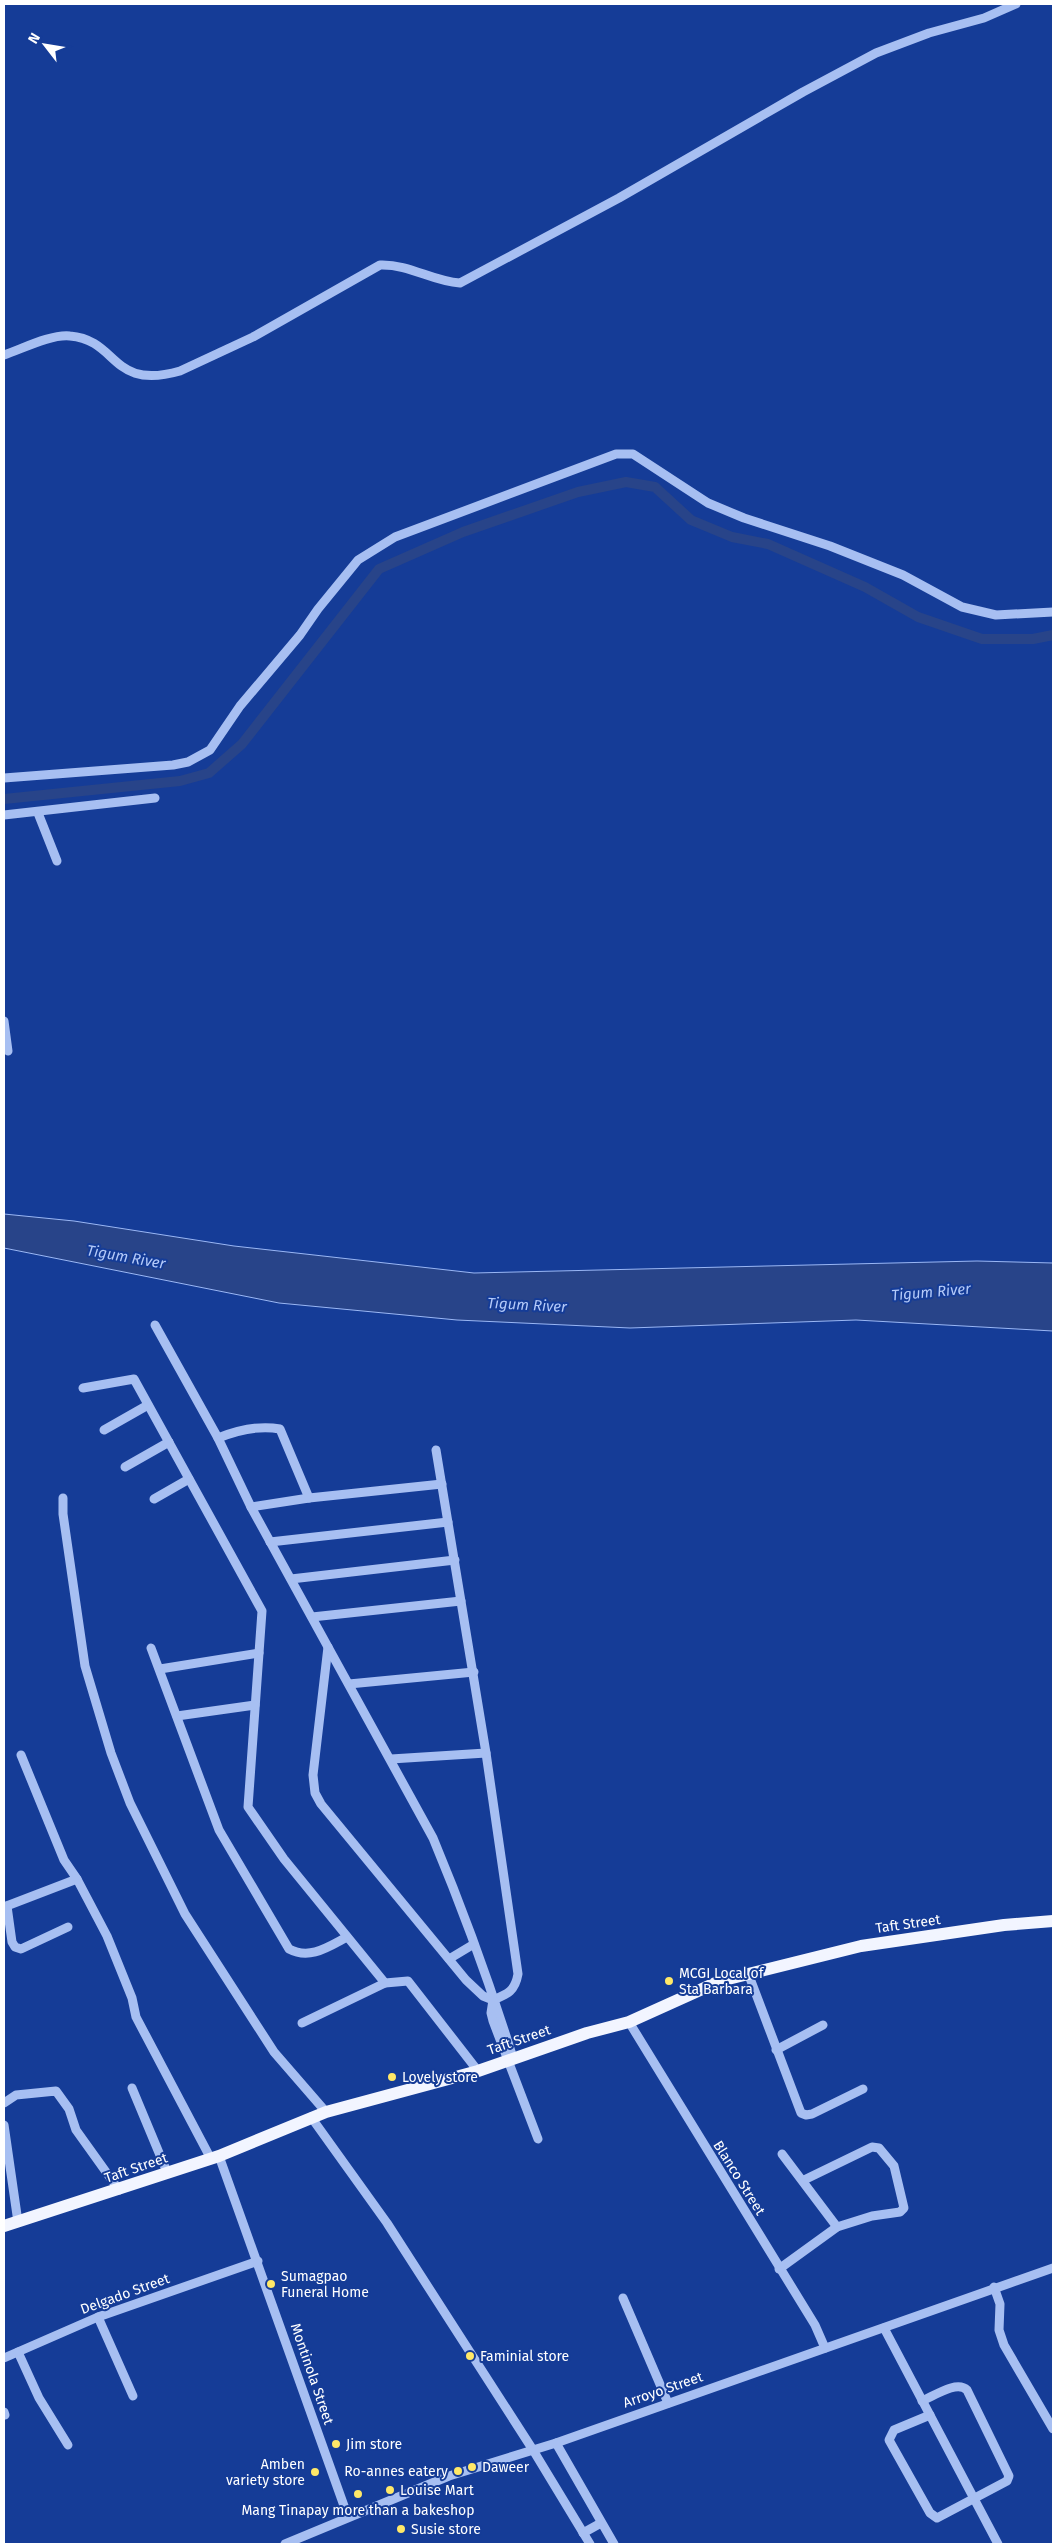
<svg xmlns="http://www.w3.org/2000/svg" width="1057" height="2548" font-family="'Fira Sans',sans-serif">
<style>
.water{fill:#284489;stroke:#9ab7f5}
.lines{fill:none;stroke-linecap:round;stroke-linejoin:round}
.canal{stroke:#284489;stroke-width:10}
.minor{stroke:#a7bff2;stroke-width:9}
.major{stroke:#f2f5ff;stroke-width:12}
.poi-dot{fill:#ffe868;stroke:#153c97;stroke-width:2}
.labels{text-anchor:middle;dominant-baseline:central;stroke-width:4;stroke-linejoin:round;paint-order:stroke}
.street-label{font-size:14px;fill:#fff;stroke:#153c97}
.poi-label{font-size:14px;fill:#fff;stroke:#153c97;text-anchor:start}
.water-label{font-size:15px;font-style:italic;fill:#b4caf9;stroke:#153c97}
</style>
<rect width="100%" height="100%" fill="#153c97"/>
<path class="water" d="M4,1214L74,1221L234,1246L474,1273L977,1261L1053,1263V1331L856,1320L630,1328L457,1320L279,1303L4,1248Z"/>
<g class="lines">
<path class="canal" d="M4,799L180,781L209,773L242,744L379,569L463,532L578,492L626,482L655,487L691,520L732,537L768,544L865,587L918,617L982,639H1033L1053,635"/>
<g class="minor">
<path d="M4,355C22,349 51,334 70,336C119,340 110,391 180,371L253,337L380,265C410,264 431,281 460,283L619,198L803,92L876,53L929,33L984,18L1016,4"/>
<path d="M4,778L173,765L188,762L210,750L240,706L300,635L318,609L358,560L395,537L616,454H633L708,503L744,518L830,546L903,575L962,607L996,615L1053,612"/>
<path d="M38,813L57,861"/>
<path d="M4,815L155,798"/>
<path d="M4,1021L8,1051"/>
<path d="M155,1325L218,1438"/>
<path d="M83,1388L134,1379L262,1611L248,1807L284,1859L385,1983L408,1981L478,2071"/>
<path d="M104,1430L148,1405"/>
<path d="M125,1467L169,1442"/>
<path d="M63,1498V1514L85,1666L111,1753L130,1803L185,1914L274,2052L326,2112"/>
<path d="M309,1498L280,1429C259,1425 238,1430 218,1438L251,1507L433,1838C463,1910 490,1984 513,2058"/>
<path d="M154,1499L189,1479"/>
<path d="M251,1507L309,1498L442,1484"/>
<path d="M270,1542L448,1522"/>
<path d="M291,1579L455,1560"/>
<path d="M312,1617L461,1601"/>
<path d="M328,1647L313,1775L315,1793L321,1804L466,1980L483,1996L493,2000C508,1994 515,1991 518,1974L486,1753L436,1450"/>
<path d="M151,1648L219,1830L289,1949C310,1960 328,1947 347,1937"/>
<path d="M160,1669L259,1653"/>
<path d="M349,1684L474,1672"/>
<path d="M177,1716L255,1705"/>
<path d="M21,1755L64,1860L77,1879L107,1936L132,1998L136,2017L211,2159"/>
<path d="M391,1759L486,1753"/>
<path d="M7,1906L12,1942L15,1947L21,1949L68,1927"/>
<path d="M4,1907L77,1879"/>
<path d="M449,1959L474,1944"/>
<path d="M748,1973L801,2113L806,2115L812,2114L863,2089"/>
<path d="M493,2000L491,2013L493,2021L538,2139"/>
<path d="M629,2022L815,2325L825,2348"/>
<path d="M302,2023L385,1983"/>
<path d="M776,2050L823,2025"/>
<path d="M132,2088L167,2172"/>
<path d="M4,2103L16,2095L56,2091L69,2109L76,2130L119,2190"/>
<path d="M311,2117L387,2223L533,2450L590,2544"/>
<path d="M4,2125L18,2222"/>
<path d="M782,2154L837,2227"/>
<path d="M219,2156L348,2517"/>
<path d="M779,2269L837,2227L872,2216L900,2212L904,2208L894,2166L879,2148L872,2147L804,2180"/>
<path d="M994,2287L1000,2304L999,2330L1004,2345L1053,2429"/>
<path d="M623,2298L668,2403"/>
<path d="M98,2317L133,2396"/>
<path d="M884,2328L998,2544"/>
<path d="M18,2352L39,2398L68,2445"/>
<path d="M4,2358L98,2317L258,2261"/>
<path d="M922,2401C934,2396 957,2380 967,2390L1009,2476L1007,2481L937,2518L930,2513L889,2440L894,2430L930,2415"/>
<path d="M4,2412L5,2415"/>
<path d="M556,2443L614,2544"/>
<path d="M583,2533L601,2523"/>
<path d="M285,2544L449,2476L556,2443L1053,2268"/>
</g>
<path class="major" d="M4,2226L219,2156L326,2112L478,2071L587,2033L629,2022L720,1981L861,1946L1004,1925L1053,1921"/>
</g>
<g class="poi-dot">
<circle cx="669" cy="1981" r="5"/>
<circle cx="392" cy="2077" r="5"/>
<circle cx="271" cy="2284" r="5"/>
<circle cx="470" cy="2356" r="5"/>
<circle cx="336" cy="2444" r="5"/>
<circle cx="472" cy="2467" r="5"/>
<circle cx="458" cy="2471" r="5"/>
<circle cx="315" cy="2472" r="5"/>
<circle cx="390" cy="2490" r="5"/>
<circle cx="358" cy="2494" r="5"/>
<circle cx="401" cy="2529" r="5"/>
</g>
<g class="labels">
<g class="street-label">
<text transform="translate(908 1924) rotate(-8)">Taft Street</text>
<text transform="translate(519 2040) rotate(-19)">Taft Street</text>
<text transform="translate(136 2168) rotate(-19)">Taft Street</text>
<text transform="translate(739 2178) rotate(58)">Blanco Street</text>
<text transform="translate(125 2294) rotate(-20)">Delgado Street</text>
<text transform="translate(312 2374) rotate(71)">Montinola Street</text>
<text transform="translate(663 2390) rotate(-19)">Arroyo Street</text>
</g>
<g class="poi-label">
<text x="679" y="1973">MCGI Local of<tspan x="679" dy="16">Sta Barbara</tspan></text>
<text x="402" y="2077">Lovely store</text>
<text x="281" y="2276">Sumagpao<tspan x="281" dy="16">Funeral Home</tspan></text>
<text x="480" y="2356">Faminial store</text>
<text x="346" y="2444">Jim store</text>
<text x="305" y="2464" text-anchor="end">Amben<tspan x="305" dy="16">variety store</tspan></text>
<text x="482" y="2467">Daweer</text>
<text x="448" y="2471" text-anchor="end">Ro-annes eatery</text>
<text x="400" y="2490">Louise Mart</text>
<text x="358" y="2510" text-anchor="middle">Mang Tinapay more than a bakeshop</text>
<text x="411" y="2529">Susie store</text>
</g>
<g class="water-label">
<text transform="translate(126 1257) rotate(10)">Tigum River</text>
<text transform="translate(931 1292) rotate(-5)">Tigum River</text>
<text transform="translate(527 1305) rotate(3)">Tigum River</text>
</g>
</g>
<rect width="1057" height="2548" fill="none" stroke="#ffffff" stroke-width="10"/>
<g transform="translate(45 45) rotate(301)" stroke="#153c97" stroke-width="4" paint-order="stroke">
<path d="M0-4L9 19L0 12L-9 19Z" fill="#ffffff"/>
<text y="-8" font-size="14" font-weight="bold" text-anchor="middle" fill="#ffffff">N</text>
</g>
</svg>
